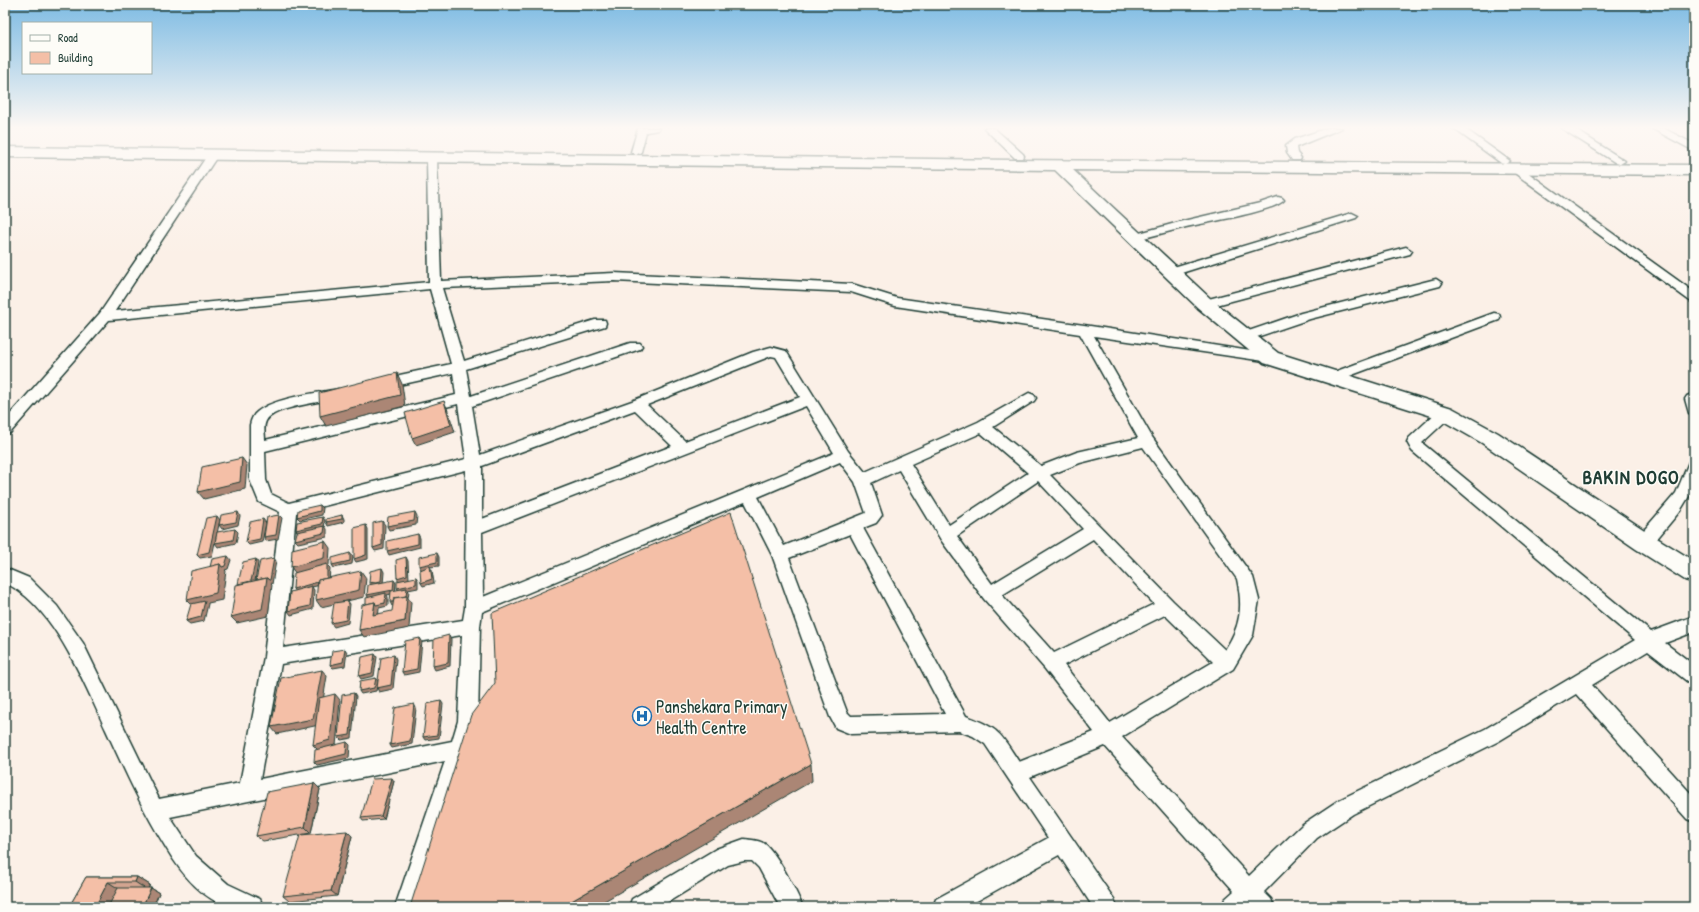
<svg xmlns="http://www.w3.org/2000/svg" width="1699" height="912" font-family="'Patrick Hand',sans-serif">
<style>
.lines{fill:none;stroke-linecap:round;stroke-linejoin:round}
.street-casing{stroke:#1f3d34;stroke-width:3}
.secondary-casing{stroke:#1f3d34;stroke-width:3}
.street{fill:#fdfcf7;fill-rule:evenodd}
.secondary{fill:#fdfcf7;fill-rule:evenodd}
.wall{fill:#d2a490;stroke:#1f3d34}
.shaded-wall{fill:#ab8675;stroke:#1f3d34}
.building{fill:#f4bfa7;stroke:#1f3d34}
.labels{text-anchor:middle;dominant-baseline:central;stroke-width:3;stroke-linejoin:round;paint-order:stroke}
.near-poi-label{font-size:18px;fill:#1f3d34;stroke:#fdfcf7;text-anchor:start}
.district-label{font-size:19px;font-weight:bold;letter-spacing:1px;fill:#1f3d34;stroke:#fdfcf7}
</style>
<rect width="100%" height="100%" fill="#fbf0e7"/>
<filter id="ink" filterUnits="userSpaceOnUse"><feTurbulence type="fractalNoise" baseFrequency=".025" numOctaves="2"/><feDisplacementMap in="SourceGraphic" scale="8" xChannelSelector="R" yChannelSelector="G"/><feConvolveMatrix kernelMatrix="1 2 1 2 8 2 1 2 1" color-interpolation-filters="sRGB"/></filter>
<g filter="url(#ink)">
<g class="lines">
<g class="street-casing">
<g id="street">
<path d="M638,128H659L658,130L646,132L641,152L636,155L631,152Z"/>
<path d="M984,128H994L1023,154L1024,156L1023,158H1015Z"/>
<path d="M1328,128H1342L1296,147L1297,153L1301,158L1300,160H1292L1287,153L1286,146L1295,139Z"/>
<path d="M1453,128H1464L1510,161L1505,164L1501,163Z"/>
<path d="M1561,128H1573L1625,161L1620,164L1616,163Z"/>
<path d="M1651,128H1663L1694,144V151Z"/>
<path d="M213,152L218,155L115,311L429,282L427,158L432,155L437,158L441,281L614,273L852,284L897,298L1084,325L1276,355L1278,358L1276,361L1271,362L1094,336L1152,437L1253,577L1259,600L1253,635L1233,669L1122,737L1249,876L1303,824L1339,800L1485,729L1635,640L1412,451L1407,442L1409,438L1440,409L1445,408L1450,409L1452,413L1450,417L1422,443L1651,632L1694,616V632L1665,643L1694,665V684L1688,682L1648,651L1592,685L1694,797V822L1687,819L1576,694L1499,741L1353,814L1317,838L1264,892L1271,899L1274,907H1222L1225,899L1234,891L1105,746L1030,777L1114,899L1117,907H1093L1059,855L966,907H933L936,899L1048,838L985,744L973,736L959,731L851,734L836,728L830,717L772,555L745,502L482,612L480,626L478,721L417,907H395L445,761L170,817L196,856L228,884L260,899L263,907C252,907 237,910 227,906C199,897 179,870 165,846C142,809 124,769 106,730C84,683 54,605 5,583V568L29,578L57,606L83,643L159,799L240,783L264,657L280,512L259,502L250,480V425C251,420 253,415 257,412C273,398 317,393 338,389L343,391L345,394L343,397C327,402 273,406 266,421C263,427 265,434 265,440L456,395L453,373L381,389L376,387L374,384L376,381L381,379L451,364L430,289L109,320L10,433L5,434V420L100,313L209,153ZM614,281L851,292L895,306L1080,334L1138,438L1077,452L1041,466L993,427L1034,401L1036,398L1034,395L1029,393L978,422L865,472L848,451L786,351L771,347L753,352L632,401L480,455L472,406L640,349L642,346L640,343H630L471,396L466,369L605,326L606,323L605,320H595L464,361L442,288ZM771,356L776,357L800,397L685,441L647,405ZM458,404L466,459L289,503L271,494L266,480L265,451ZM806,406L834,453L483,597L482,532ZM635,410L672,446L482,519V466ZM981,433L1028,473L949,525L911,464ZM1143,447L1237,579C1243,607 1241,625 1225,650L1173,601L1050,475L1080,463ZM840,462L855,482L866,513L784,546L758,497ZM466,470L465,608L463,620L283,648L296,513ZM899,470L941,540L984,599L1045,669L1094,732L1019,762C1000,733 999,728 966,716L863,528L876,523L882,515L871,483ZM1038,481L1083,529L992,584L957,536ZM850,534L945,714L851,716L847,712L789,558ZM1093,539L1154,604L1054,653L1002,595ZM1165,615L1213,662L1110,723L1064,665ZM462,635L458,721L452,741L260,779L281,664Z"/>
<path d="M1516,166L1520,167L1694,292V302L1690,301L1512,171L1511,169L1512,167Z"/>
<path d="M1278,197L1282,198L1284,200C1276,211 1203,223 1186,227C1170,231 1153,236 1136,240L1130,237L1132,235L1183,221L1260,203Z"/>
<path d="M1352,213L1358,216L1356,218L1175,275L1171,276L1165,272L1167,269Z"/>
<path d="M1406,247L1412,251L1410,254L1205,308L1199,304L1201,301Z"/>
<path d="M1436,279L1442,283L1440,286L1310,319L1245,341L1240,340L1238,337L1240,334L1301,313Z"/>
<path d="M1494,313L1499,314L1500,317L1499,320L1336,381H1326L1324,378L1326,375Z"/>
<path d="M1692,394L1694,395V414L1689,413L1685,399L1687,396Z"/>
<path d="M1694,460V488L1680,511L1650,547L1644,548L1638,547L1636,542L1638,537L1676,493L1689,462Z"/>
<path d="M744,839C751,840 759,840 765,844C778,855 796,891 803,907H780L759,868L752,861H744L728,865L660,907H629L632,899L716,849Z"/>
</g>
</g>
<g class="secondary-casing">
<path id="secondary" d="M5,147L1013,160L1694,165V175L1073,170L1212,300L1278,353L1452,408L1498,433L1652,535L1694,561V583L1685,580L1636,549L1482,443L1438,418L1264,363L1198,308L1055,170L5,157Z"/>
</g>
<use href="#street" class="street"/>
<use href="#secondary" class="secondary"/>
</g>
<g class="wall">
<path d="M394,781L384,819L363,821L361,818Z"/>
<path d="M320,789L311,833L263,841L256,836Z"/>
<path d="M347,831L352,836L337,896L289,901L283,896Z"/>
<path d="M86,877H137L150,885L148,888H151L159,893L153,907H69Z"/>
</g>
<g class="shaded-wall">
<path d="M397,373L402,384L405,406L326,426L320,416Z"/>
<path d="M444,401L447,408L455,432L416,445L412,438Z"/>
<path d="M242,458L247,465L245,489L204,499L198,492Z"/>
<path d="M320,505L323,508L322,515L300,520L297,517Z"/>
<path d="M238,512L240,516L238,525L222,529L219,525Z"/>
<path d="M415,512L417,516L416,525L389,530L387,526Z"/>
<path d="M279,515L282,518L278,539L266,541L264,537Z"/>
<path d="M342,515L344,519V522L328,526L326,522Z"/>
<path d="M217,516L220,520L212,556L200,558L197,555Z"/>
<path d="M323,517L325,521L324,528L298,533L296,530Z"/>
<path d="M263,519L266,523L262,542L249,545L246,542Z"/>
<path d="M382,521L385,525L384,549L375,551L373,548Z"/>
<path d="M366,525L368,529V559L356,562L354,559Z"/>
<path d="M325,526L327,529V537L298,543L295,540Z"/>
<path d="M235,529L238,532L236,543L218,547L215,543Z"/>
<path d="M418,534L420,538V547L389,555L387,551Z"/>
<path d="M325,541L330,548L329,565L328,566L330,568L329,583L312,587L314,590L313,609L291,615L288,611L295,592L293,589L296,574L291,567Z"/>
<path d="M350,553L353,557L352,564L334,568L332,565Z"/>
<path d="M437,553L439,557V566L430,567L432,570L434,583L423,586L421,583V569L419,566Z"/>
<path d="M228,556L231,560L228,569L225,570L226,571L222,600L208,603V604L204,621L190,624L186,621L194,607L187,600Z"/>
<path d="M406,557L408,561L409,579L399,581L397,578Z"/>
<path d="M274,558L276,561L272,584H271L272,585L268,616L237,623L231,617Z"/>
<path d="M256,559L258,563L254,587L241,589Z"/>
<path d="M382,568L384,572L383,584L371,587L369,583Z"/>
<path d="M361,571L366,578L364,597L321,607L316,600Z"/>
<path d="M416,577L418,580V588L408,590L409,591L408,598L411,602L409,628L364,637L359,630L405,621L406,603L392,606L390,602L399,592L397,588Z"/>
<path d="M394,580L396,583L395,593L387,595L388,597V606L379,608L378,622L373,615L375,602L385,603L369,599L367,595Z"/>
<path d="M348,601L350,604L348,623L334,627L331,623Z"/>
<path d="M449,635L451,639L450,666L435,670L433,666Z"/>
<path d="M420,638L422,641L419,672L404,675L402,672Z"/>
<path d="M345,649L347,652L345,666L333,668L330,665Z"/>
<path d="M375,654L377,657L374,676L361,679L359,676Z"/>
<path d="M394,655L396,659L393,689L379,692L377,688Z"/>
<path d="M322,670L327,676L319,725L277,734L271,727Z"/>
<path d="M376,678L378,681L376,691L361,694L359,691Z"/>
<path d="M354,693L356,696L352,738L341,740L338,737Z"/>
<path d="M335,694L340,700L336,746L319,751L313,745Z"/>
<path d="M441,701L443,704L439,738L425,740L423,737Z"/>
<path d="M414,704L416,708L412,744L392,748L390,745Z"/>
<path d="M347,742L350,745L349,758L317,765L314,762Z"/>
<path d="M811,764L812,781L594,907H561Z"/>
<path d="M392,778L394,781L384,819L381,816Z"/>
<path d="M314,783L320,789L311,833L305,827Z"/>
<path d="M347,831L352,836L337,896L331,891Z"/>
<path d="M137,877L150,885L147,890L135,882Z"/>
<path d="M108,882L121,890L112,907H95Z"/>
<path d="M151,888L159,893L153,907H142Z"/>
</g>
<g class="building">
<path d="M397,373L400,395L320,416L319,393Z"/>
<path d="M444,401L451,425L412,438L405,413Z"/>
<path d="M242,458L240,482L198,492L202,467Z"/>
<path d="M320,505V511L297,517L298,510Z"/>
<path d="M238,512L236,522L219,525L221,515Z"/>
<path d="M415,512L414,521L387,526L388,517Z"/>
<path d="M731,512L811,764L561,907H410L471,715L495,683L492,613Z"/>
<path d="M279,515L276,535L264,537L267,517Z"/>
<path d="M342,515V519L326,522V519Z"/>
<path d="M217,516L209,552L197,555L206,518Z"/>
<path d="M323,517L322,524L296,530L297,522Z"/>
<path d="M263,519L260,539L246,542L250,522Z"/>
<path d="M382,521V545L373,548V523Z"/>
<path d="M366,525V555L354,559V528Z"/>
<path d="M325,526L324,533L295,540L297,532Z"/>
<path d="M235,529L233,540L215,543L217,532Z"/>
<path d="M418,534V544L387,551V541Z"/>
<path d="M325,541L324,558L291,567L292,549Z"/>
<path d="M350,553V561L332,565V558Z"/>
<path d="M437,553V562L419,566V557Z"/>
<path d="M228,556L225,566L222,567L220,564L210,567L212,559Z"/>
<path d="M406,557L407,575L397,578L396,560Z"/>
<path d="M274,558L270,580H269L267,578L256,580L260,561Z"/>
<path d="M256,559L251,581L238,584L243,562Z"/>
<path d="M220,564L216,593L187,600L191,571Z"/>
<path d="M327,564V578L318,580V582L293,589L294,573Z"/>
<path d="M430,566L432,579L421,583L420,570Z"/>
<path d="M382,568L381,581L369,583L370,571Z"/>
<path d="M361,571L359,590L316,600L318,580Z"/>
<path d="M416,577V584L397,588V581Z"/>
<path d="M267,578L262,609L231,617L236,585Z"/>
<path d="M394,580L393,590L367,595L368,585Z"/>
<path d="M312,586L310,606L288,611L290,592Z"/>
<path d="M407,588L406,596L394,598L393,602H390L391,591Z"/>
<path d="M386,593L385,603L376,605L375,602L366,604V598Z"/>
<path d="M407,596L405,621L359,630L362,605L375,602L373,615L392,611L394,598Z"/>
<path d="M205,601L201,617L186,621L191,604Z"/>
<path d="M348,601L346,620L331,623L334,603Z"/>
<path d="M449,635L448,663L433,666L434,639Z"/>
<path d="M420,638L417,669L402,672L405,641Z"/>
<path d="M345,649L343,662L330,665L332,651Z"/>
<path d="M375,654L372,673L359,676L362,657Z"/>
<path d="M394,655L391,685L377,688L381,658Z"/>
<path d="M322,670L313,719L271,727L281,678Z"/>
<path d="M376,678L374,688L359,691L360,681Z"/>
<path d="M354,693L350,735L338,737L342,695Z"/>
<path d="M335,694L330,740L313,745L319,698Z"/>
<path d="M441,701L437,735L423,737L427,704Z"/>
<path d="M414,704L410,741L390,745L395,708Z"/>
<path d="M347,742L346,754L314,762L315,750Z"/>
<path d="M392,778L381,816L361,818L372,779Z"/>
<path d="M314,783L305,827L256,836L267,792Z"/>
<path d="M347,831L331,891L283,896L300,835Z"/>
<path d="M86,877H137L135,882H108L95,907H69Z"/>
<path d="M118,888H151L142,907H108Z"/>
</g>
</g>
<linearGradient id="sky" x2="0" y2="1"><stop stop-color="#7dbbe3"/><stop offset="0.5" stop-color="#fdf8f4"/><stop offset="1" stop-color="#fdf8f4" stop-opacity="0"/></linearGradient>
<rect width="1699" height="255" fill="url(#sky)"/>
<defs>
<g id="hospital-ring" transform="scale(1)"><circle r="9.5" fill="#fdfcf7" stroke="#1f6fb2" stroke-width="1.5"/><path d="M-5-5h3v3.5h4V-5h3V5h-3V1.5h-4V5h-3Z" fill="#1f6fb2"/></g>
</defs>
<g fill-rule="evenodd">
<use href="#hospital-ring" x="642" y="716"/>
</g>
<g class="labels">
<g class="near-poi-label">
<text x="656" y="706">Panshekara Primary<tspan x="656" dy="21">Health Centre</tspan></text>
</g>
<g class="district-label">
<text x="1631" y="477">BAKIN DOGO</text>
</g>
</g>
<rect width="1699" height="912" fill="none" stroke="#fdfcf7" stroke-width="20"/>
<rect x="10" y="10" width="1679" height="892" fill="none" stroke="#1f3d34" stroke-width="1.5" filter="url(#ink)"/>
<rect x="22" y="22" width="130" height="52" fill="#fdfcf7" stroke="#a4b0a9"/>
<rect x="30" y="35" width="20" height="6" fill="#fdfcf7" stroke="#a4b0a9"/>
<text x="58" y="42" font-size="12" fill="#1f3d34">Road</text>
<rect x="30" y="52" width="20" height="12" fill="#f4bfa7" stroke="#a4b0a9"/>
<text x="58" y="62" font-size="12" fill="#1f3d34">Building</text>
</svg>
